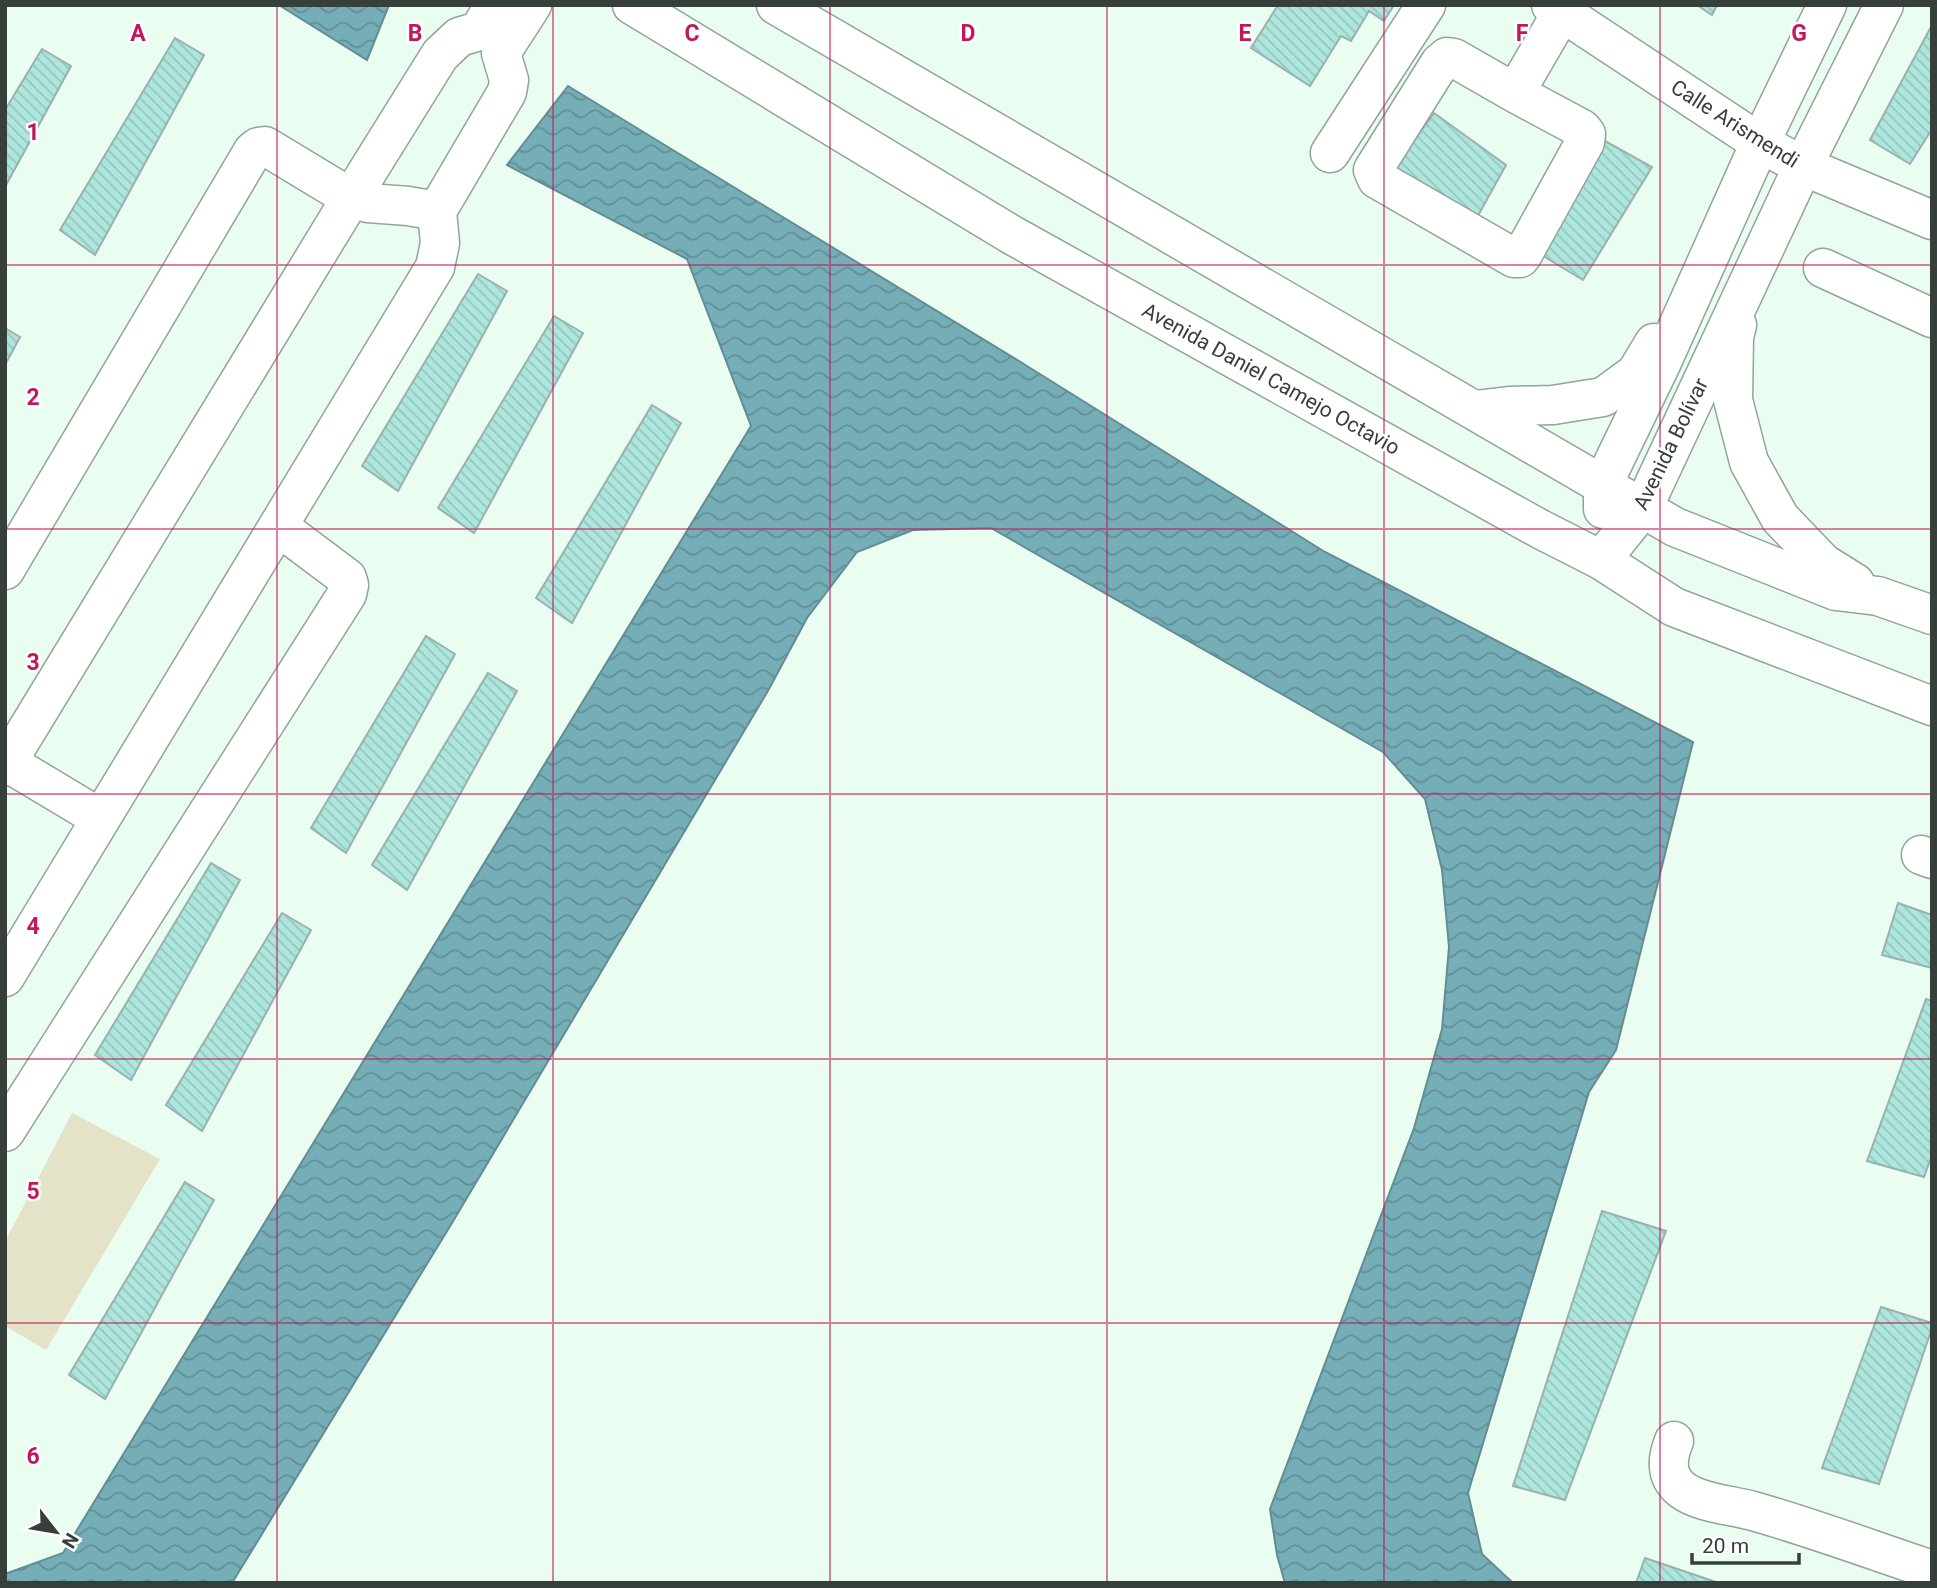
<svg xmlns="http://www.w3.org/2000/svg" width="1937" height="1588" font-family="Roboto,sans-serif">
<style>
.green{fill:#e4e2c7}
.water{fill:url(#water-waves);stroke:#638d92;stroke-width:2}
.building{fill:url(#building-back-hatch);stroke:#9ab1ad;stroke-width:2}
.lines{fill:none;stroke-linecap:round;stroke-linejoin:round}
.minor-casing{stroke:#93a499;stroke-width:41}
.minor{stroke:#fff;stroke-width:38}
.grid{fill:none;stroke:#c2185b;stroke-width:2;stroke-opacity:0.55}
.labels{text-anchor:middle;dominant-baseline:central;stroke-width:5;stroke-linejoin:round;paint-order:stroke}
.street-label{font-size:21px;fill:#373f3a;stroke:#fff}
.grid-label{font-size:23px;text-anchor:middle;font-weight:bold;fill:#c2185b;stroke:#fff;stroke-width:5;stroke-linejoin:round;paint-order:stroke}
</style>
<defs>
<pattern id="water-waves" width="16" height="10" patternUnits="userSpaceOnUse" patternTransform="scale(1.75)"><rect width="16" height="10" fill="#76aeb8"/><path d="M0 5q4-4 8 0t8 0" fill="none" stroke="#628f97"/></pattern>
<pattern id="building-back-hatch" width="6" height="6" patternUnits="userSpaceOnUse" patternTransform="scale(1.75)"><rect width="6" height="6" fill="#ace6dd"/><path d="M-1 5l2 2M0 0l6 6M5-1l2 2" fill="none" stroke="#95c6be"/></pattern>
</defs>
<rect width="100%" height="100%" fill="#e9fdf0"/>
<path class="green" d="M72,1113L160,1159L46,1350L5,1326V1242Z"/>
<g class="water">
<path d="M279,5H389L367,60Z"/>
<path d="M568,86L1027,366L1325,552L1693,742L1616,1050L1589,1092L1468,1493L1482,1554L1513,1583H1285L1277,1555L1270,1509L1414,1128L1442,1029L1449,947L1442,870L1425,799L1383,752L991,528L913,530L857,552L807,618L769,689L452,1223L232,1583H5V1574L63,1553L751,426L687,259L507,165Z"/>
</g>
<g class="building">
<path d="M1278,5H1394L1384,21L1369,11L1351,41L1341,36L1310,86L1251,48Z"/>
<path d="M1697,5H1717L1712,15Z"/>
<path d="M1932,25V129L1910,164L1870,140Z"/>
<path d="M175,38L204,55L95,255L60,230Z"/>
<path d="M42,49L71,66L5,187V110Z"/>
<path d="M1434,113L1506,165L1475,221L1392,171Z"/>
<path d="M1605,141L1652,167L1583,280L1543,256Z"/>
<path d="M478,274L507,291L398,491L362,466Z"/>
<path d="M554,316L583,333L474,533L438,508Z"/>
<path d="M5,328L20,337L5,365Z"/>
<path d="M652,405L681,423L572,623L536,598Z"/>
<path d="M426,636L455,654L346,853L311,828Z"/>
<path d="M488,673L517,691L407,890L372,865Z"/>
<path d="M211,863L240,880L131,1080L95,1055Z"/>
<path d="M1898,903L1932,915V968L1882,955Z"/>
<path d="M282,913L311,930L202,1131L166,1105Z"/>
<path d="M1926,999L1932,1001V1155L1924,1177L1867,1161Z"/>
<path d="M185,1182L214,1200L105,1399L69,1375Z"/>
<path d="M1602,1211L1666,1231L1565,1500L1513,1486Z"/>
<path d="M1881,1307L1932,1323V1328L1879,1484L1822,1468Z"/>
<path d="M1645,1558L1719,1583H1636Z"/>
</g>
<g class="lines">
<g class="minor-casing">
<g id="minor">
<path d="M632,5L1012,235L1540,529L1601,560L1674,607L1932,706"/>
<path d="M776,5L1675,527L1836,591L1878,596L1932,615"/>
<path d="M1551,5L1760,143L1803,166L1932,220"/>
<path d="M1515,93L1582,129L1586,134L1585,142L1523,254L1520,258H1514L1377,179L1373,170L1440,63L1447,57L1454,58L1515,93L1562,12"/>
<path d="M1330,153L1426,5"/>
<path d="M1823,268L1932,318"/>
<path d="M1737,325L1734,337L1733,400L1749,462L1780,518L1823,563L1855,583"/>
<path d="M1475,410L1509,406L1553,405L1603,397L1636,373L1654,343"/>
<path d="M1603,509V484L1661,364L1760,143L1827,5"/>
<path d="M1601,560L1643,508L1803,166L1884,5"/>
<path d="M5,570L253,151L258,147L265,146L351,198L368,203L408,206L437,211"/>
<path d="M5,761L100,818"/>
<path d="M5,766L351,198L440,55L459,37L479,31L494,5"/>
<path d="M1921,855L1932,859"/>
<path d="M5,977L435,267L440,243L437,211L507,92L509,80L501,53L532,5"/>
<path d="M5,1132L347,594L349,585L347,578L279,527"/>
<path d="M1674,1441C1667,1458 1665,1476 1681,1489C1698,1503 1732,1505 1753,1511C1813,1528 1872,1550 1932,1570"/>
</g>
</g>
<use href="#minor" class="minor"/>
</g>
<path class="grid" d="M277,5V1583M553,5V1583M830,5V1583M1107,5V1583M1384,5V1583M1660,5V1583M5,265H1932M5,529H1932M5,794H1932M5,1059H1932M5,1323H1932"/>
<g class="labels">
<g class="street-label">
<text transform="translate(1735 124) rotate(32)">Calle Arismendi</text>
<text transform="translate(1271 379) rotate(29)">Avenida Daniel Camejo Octavio</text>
<text transform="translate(1671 444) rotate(-64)">Avenida Bolívar</text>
</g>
</g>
<g class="grid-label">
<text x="138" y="41">A</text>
<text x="415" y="41">B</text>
<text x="692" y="41">C</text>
<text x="968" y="41">D</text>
<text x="1245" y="41">E</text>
<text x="1522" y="41">F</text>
<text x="1799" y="41">G</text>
<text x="33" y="140">1</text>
<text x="33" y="405">2</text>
<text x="33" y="670">3</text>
<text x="33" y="934">4</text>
<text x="33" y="1199">5</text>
<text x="33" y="1464">6</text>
</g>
<rect width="1937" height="1588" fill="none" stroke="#373f3a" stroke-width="14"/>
<g transform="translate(56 1532) rotate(121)" stroke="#ffffff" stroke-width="5" paint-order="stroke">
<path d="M0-5L12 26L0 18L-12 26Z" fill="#373f3a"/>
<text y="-10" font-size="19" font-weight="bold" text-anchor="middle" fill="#373f3a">N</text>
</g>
<path d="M1692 1553v10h107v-10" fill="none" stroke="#373f3a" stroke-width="3.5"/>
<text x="1702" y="1553" font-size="21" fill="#373f3a" stroke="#ffffff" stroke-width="5" paint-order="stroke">20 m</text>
</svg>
